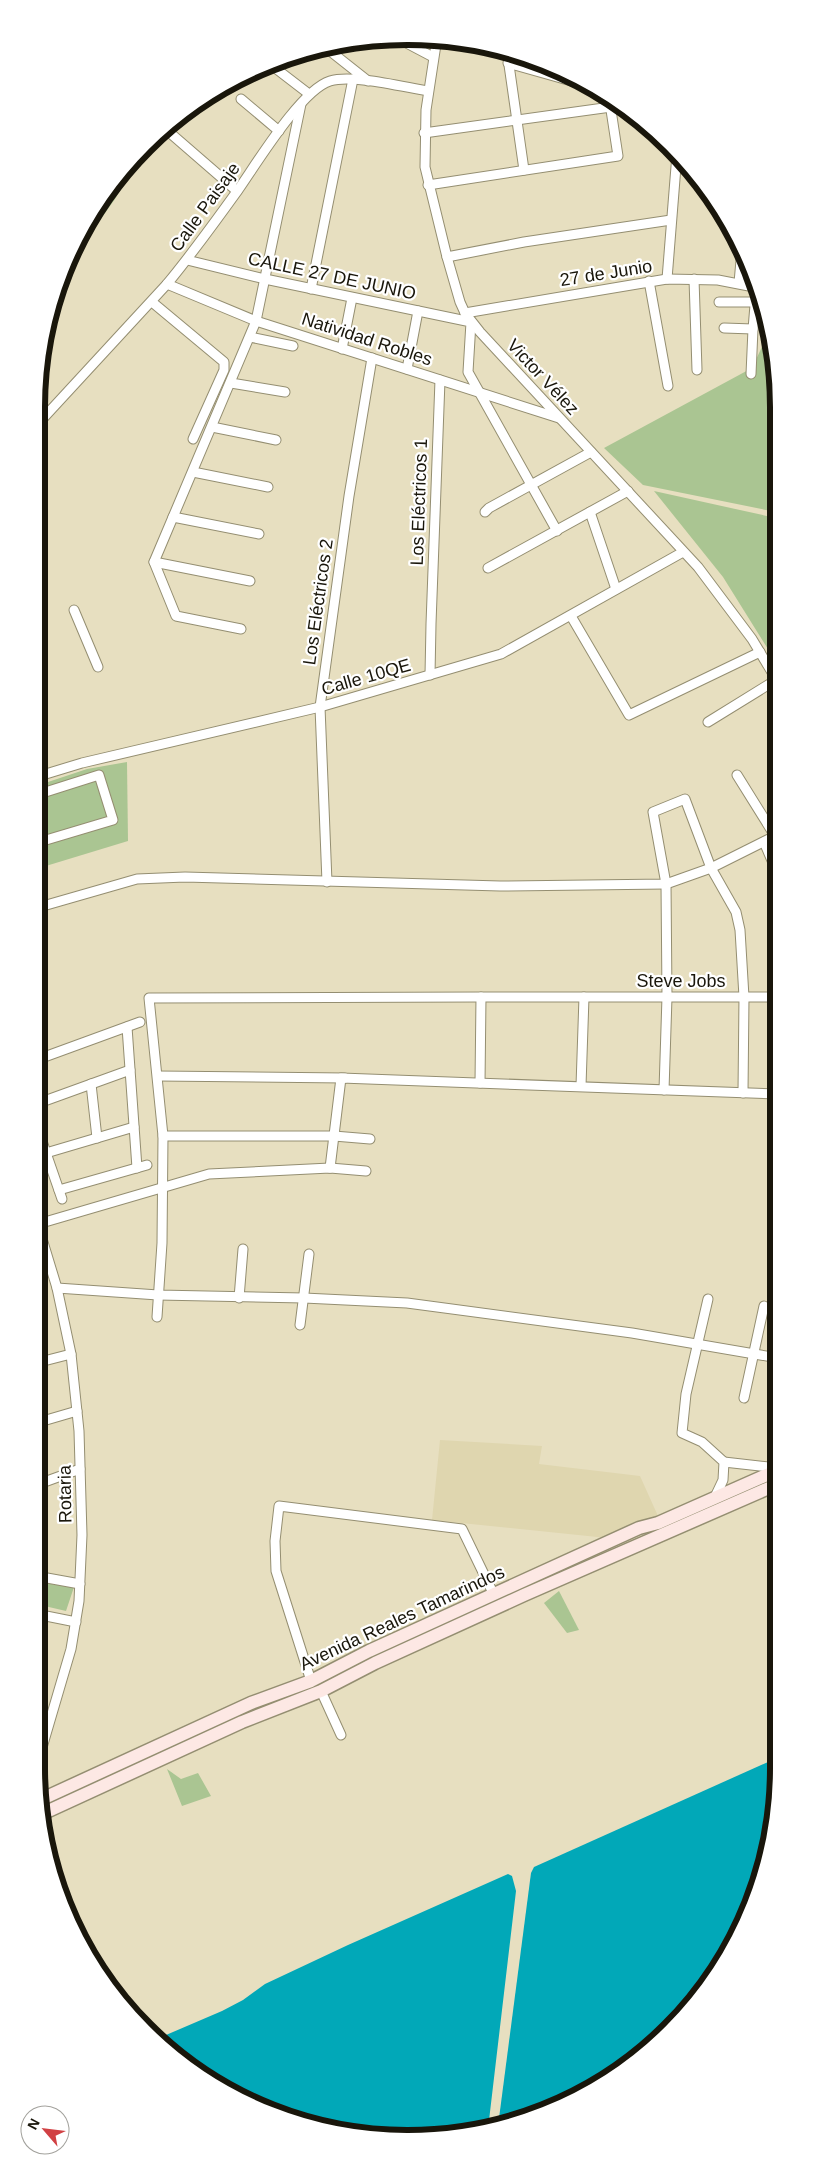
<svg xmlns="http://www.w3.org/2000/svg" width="815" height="2175" font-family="Helvetica,sans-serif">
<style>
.built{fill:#dfd6af}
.green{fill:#aac592}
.water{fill:#01a8b8}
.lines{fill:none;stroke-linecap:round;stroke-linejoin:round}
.street-casing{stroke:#948e71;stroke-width:11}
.secondary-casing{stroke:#948e71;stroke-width:15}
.street{stroke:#fff;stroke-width:9}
.secondary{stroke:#fde8e4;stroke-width:12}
.labels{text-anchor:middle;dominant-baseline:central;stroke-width:4.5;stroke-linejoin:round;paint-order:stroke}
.street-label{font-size:18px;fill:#19160b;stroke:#fff}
.rim{fill:none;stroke:#19160b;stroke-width:6}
</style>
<rect width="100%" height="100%" fill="#e7dfc0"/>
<path class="built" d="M440,1440L542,1446L539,1464L640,1476L658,1516L607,1538L432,1520Z"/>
<g class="green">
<path d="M144,149L115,199L98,223L74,246L113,181Z"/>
<path d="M768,334L776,359V512L643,485L604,448L752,368Z"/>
<path d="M654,491L776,518V662L723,577Z"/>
<path d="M127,762L128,841L36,869V786L87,769Z"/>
<path d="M36,1582L74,1587L66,1611L36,1604Z"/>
<path d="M559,1591L579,1630L567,1633L544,1603Z"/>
<path d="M167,1769L181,1779L198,1773L211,1796L182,1806Z"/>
</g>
<g class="water">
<path d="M779,1757L766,1864L740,1932L702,1993L614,2076L550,2110L498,2126L531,1873L534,1867Z"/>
<path d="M508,1874L512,1876L516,1891L488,2129L480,2132L359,2136L288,2119L222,2089L159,2038L222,2011L243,2000L265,1984L348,1945Z"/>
</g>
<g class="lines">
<g class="street-casing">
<g id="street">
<path d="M397,38L433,57"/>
<path d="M437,38L426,110L425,167L447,257L460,302L465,313L480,332L698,567L752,639L776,679"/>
<path d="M325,47L368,81"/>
<path d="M507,51L524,170"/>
<path d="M508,63L582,84"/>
<path d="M270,64L309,94"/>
<path d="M516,65L517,55"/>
<path d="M241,99L279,131"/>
<path d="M169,132L237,191"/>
<path d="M424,133L611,107"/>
<path d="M428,185L618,156L609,97"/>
<path d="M447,257L524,242L671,220"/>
<path d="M187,260L265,279L471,322L468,372L557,531"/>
<path d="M667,279L677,154"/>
<path d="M694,279L697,370"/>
<path d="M649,281L668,386"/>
<path d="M739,283L742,249"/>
<path d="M167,284L256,321L559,418"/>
<path d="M311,289L353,79"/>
<path d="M152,302L224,362V370L193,439"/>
<path d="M719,302H755"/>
<path d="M465,313L667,279L718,280L754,287"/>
<path d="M724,328L753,329L756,293"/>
<path d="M250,337L293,346"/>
<path d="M342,349L352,298"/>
<path d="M407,369L418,311"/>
<path d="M751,374L753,329"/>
<path d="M231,383L285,392"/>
<path d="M36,426L167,284C192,254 215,222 238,190C257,163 301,90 330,81C352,74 403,87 428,91"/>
<path d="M212,427L276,440"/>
<path d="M193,472L268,487"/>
<path d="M485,512L489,508L591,452"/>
<path d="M590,512L616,589"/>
<path d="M173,517L259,534"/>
<path d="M154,562L250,581"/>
<path d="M488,568L628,491"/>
<path d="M74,610L98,667"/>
<path d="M571,616L629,715L760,652"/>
<path d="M241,629L176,616L154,562L256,321L301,104"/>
<path d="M430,675L431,624L440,380"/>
<path d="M708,722L776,680"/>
<path d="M737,775L775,836"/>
<path d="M36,777L82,763L320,707L501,654L683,552"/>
<path d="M36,795L99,775L113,820L36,843"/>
<path d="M764,842L777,872"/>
<path d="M327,882L320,707L349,496L372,358"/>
<path d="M36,908L137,879L185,877L500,886L666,884L711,868L777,835"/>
<path d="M127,1027L137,1168"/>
<path d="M36,1060L140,1022"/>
<path d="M158,1076L345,1078"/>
<path d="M480,1083L481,997H777"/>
<path d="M91,1084L97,1138"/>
<path d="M581,1086L584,997"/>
<path d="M664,1090L667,997L666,884L653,812L685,799L711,868L736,912L740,930L744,997L743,1093"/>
<path d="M36,1104L130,1070"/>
<path d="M36,1124L62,1199"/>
<path d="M163,1136H334L370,1139"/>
<path d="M46,1153L134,1127"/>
<path d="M330,1168L341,1078L777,1094"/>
<path d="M59,1190L147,1165"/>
<path d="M36,1219L57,1288L71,1354L79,1431L82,1535L79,1601L71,1649L36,1768"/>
<path d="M38,1224L209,1174L330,1168L366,1171"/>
<path d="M57,1288L158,1295L304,1298L407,1303L632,1333L778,1358"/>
<path d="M239,1298L243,1249"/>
<path d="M708,1299L686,1394L682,1433L702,1442L724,1462L723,1480L714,1499"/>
<path d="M157,1317L162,1243L163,1136L149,998L481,997"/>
<path d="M300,1325L309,1254"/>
<path d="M36,1363L71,1354"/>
<path d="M744,1398L764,1306"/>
<path d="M36,1423L77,1411"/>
<path d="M724,1462L778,1468"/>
<path d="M36,1485L80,1469"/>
<path d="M36,1576L80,1584"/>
<path d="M36,1614L76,1622"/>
<path d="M311,1681L276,1571L275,1541L279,1506L462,1529L494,1595"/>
<path d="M321,1691L341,1735"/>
</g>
</g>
<g class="secondary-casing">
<g id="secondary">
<path d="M42,1799L251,1703L311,1681L369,1651L639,1528L658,1523L778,1470"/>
<path d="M44,1813L242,1722L321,1691L375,1663L524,1595L778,1484"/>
</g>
</g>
<use href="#street" class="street"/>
<use href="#secondary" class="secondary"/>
</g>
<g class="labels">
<g class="street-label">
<text transform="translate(205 207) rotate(-54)">Calle Paisaje</text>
<text transform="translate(606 273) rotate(-9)">27 de Junio</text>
<text transform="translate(332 276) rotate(12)">CALLE 27 DE JUNIO</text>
<text transform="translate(367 339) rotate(18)">Natividad Robles</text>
<text transform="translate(543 377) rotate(47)">Victor Vélez</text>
<text transform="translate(419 502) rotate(-88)">Los Eléctricos 1</text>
<text transform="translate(318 602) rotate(-82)">Los Eléctricos 2</text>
<text transform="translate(366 677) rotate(-16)">Calle 10QE</text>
<text x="681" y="981">Steve Jobs</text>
<text transform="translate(65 1494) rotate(-91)">Rotaria</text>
<text transform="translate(402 1618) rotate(-25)">Avenida Reales Tamarindos</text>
</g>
</g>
<path d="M0 0H815V2175H0ZM407 45H408A362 362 0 0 1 770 407V1768A362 362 0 0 1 408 2130H407A362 362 0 0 1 45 1768V407A362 362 0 0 1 407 45Z" fill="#fff" fill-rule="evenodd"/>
<path class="rim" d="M407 45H408A362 362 0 0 1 770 407V1768A362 362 0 0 1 408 2130H407A362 362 0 0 1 45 1768V407A362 362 0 0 1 407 45Z"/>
<g transform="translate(45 2130) rotate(298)"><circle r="24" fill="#ffffff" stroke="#a3a29d"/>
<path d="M0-4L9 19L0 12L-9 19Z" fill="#d14144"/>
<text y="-8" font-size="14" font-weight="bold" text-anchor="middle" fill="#19160b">N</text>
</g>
</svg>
